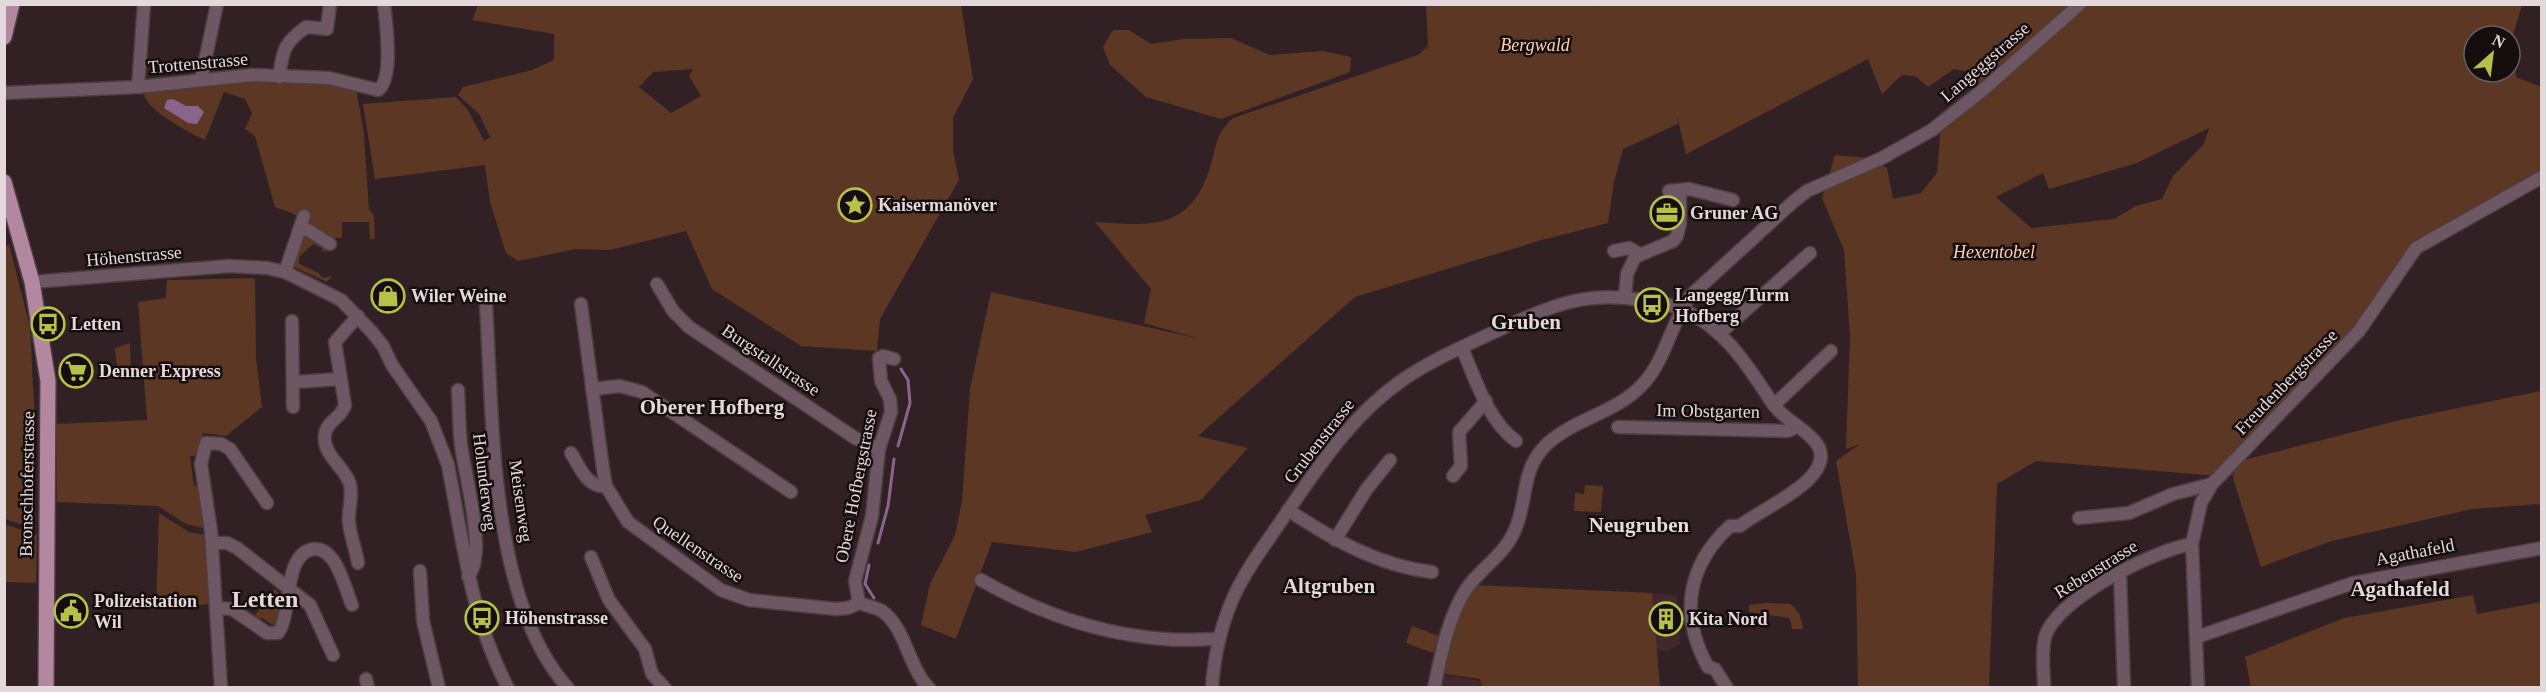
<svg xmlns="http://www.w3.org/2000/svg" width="2546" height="692" font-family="Georgia,serif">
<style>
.built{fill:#40282d}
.green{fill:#5c3723;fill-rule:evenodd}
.water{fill:#89658d}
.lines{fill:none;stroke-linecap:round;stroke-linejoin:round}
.stream{stroke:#89658d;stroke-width:3}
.minor-casing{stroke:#4f3e41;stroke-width:15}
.major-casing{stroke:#4f3e41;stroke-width:18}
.minor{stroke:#6d5763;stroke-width:12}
.major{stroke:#b387a0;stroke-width:15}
.labels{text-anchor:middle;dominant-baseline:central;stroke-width:5;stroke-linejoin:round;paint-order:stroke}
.park-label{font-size:18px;font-style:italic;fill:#fed0b7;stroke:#150d0e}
.street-label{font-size:18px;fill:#e5d8da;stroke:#150d0e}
.poi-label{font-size:18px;font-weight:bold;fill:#e5d8da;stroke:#150d0e;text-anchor:start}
.quarter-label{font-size:21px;font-weight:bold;fill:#e5d8da;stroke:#150d0e}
.district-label{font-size:24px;font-weight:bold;fill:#e5d8da;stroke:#150d0e}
</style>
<rect width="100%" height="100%" fill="#322124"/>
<g class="built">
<path d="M1652,593L1677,595L1680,644L1668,651L1655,649Z"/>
<path d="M1439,674L1481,681L1483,687L1436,688Z"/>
</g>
<g class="green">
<path d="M1594,4L1596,7L1595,5H2522L2513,35L2516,77L2541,87V172L2422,243L2375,312L2236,462L2400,420L2541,391V504L2472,509L2332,541L2261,567L2233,478L2234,463L2218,476L2036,461L1997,484L1989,687H1858L1856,574L1836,461L1860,444L1846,449L1850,336L1844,250L1822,198L1835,155L1867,158L1887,168L1893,199L1921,193L1937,173L1941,124L1984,89L1965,71L1954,69L1928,87L1915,76L1902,75L1882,94L1868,59L1686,154L1677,116L1678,124L1623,149L1614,182L1608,223L1542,240L1355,297L1198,436L1248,448L1201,500L1145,515L1152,532L1076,552L992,542L956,639L921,625L930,584L955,535L962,501L970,389L991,292L1196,338L1144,323L1151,289L1095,222C1148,225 1188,232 1209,171C1217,147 1213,137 1233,118L1418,55L1428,46L1426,5ZM2474,36H2510V72H2474ZM2209,128L2204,144L2173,176L2162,199L2136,206L2114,219L2031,228L1996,197L2043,173L2049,189L2137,163Z"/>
<path d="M478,5H961L973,79L953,118V151L959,180L880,319L877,351L801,346L712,289L686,231L610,250L576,249L518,261L506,253L490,202L485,165L375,179L363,104L456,97L468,110L484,141L490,137L479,114L458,95L463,87L532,70L554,60V34L472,20ZM693,69L689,76L701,96L671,113L639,87L653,72Z"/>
<path d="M1113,30H1129L1151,44L1184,39L1231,38L1270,55L1323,51L1351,57L1350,72L1221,119L1146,97L1110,65L1103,47Z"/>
<path d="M244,80L329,81L356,88L364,134L369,210L374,215L375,239H370L369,222H342V238H332L299,216L275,207L255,136L245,129L252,113L245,99L224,92L205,140C190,133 141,108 144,91Z"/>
<path d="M306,232L329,246L328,250L323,252L322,248L313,244L299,257V263C308,270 316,269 323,278L332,276L327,282L294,267L301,236Z"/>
<path d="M9,244L30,327L35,425L32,528L5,519L4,248Z"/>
<path d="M255,278L256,358L262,407L226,436L203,433L198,455L190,456L194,486L202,485L209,529L186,524L158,506L57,502L56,424L147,420L138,302L166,298L167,280Z"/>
<path d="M130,343L131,371L116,369V373H111L110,367L117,366L115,348Z"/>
<path d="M1585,485L1603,486L1601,512L1574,511L1575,493L1584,494Z"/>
<path d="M159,513L189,532L209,536L210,604L156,609Z"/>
<path d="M4,524L37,535L36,583L5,582Z"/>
<path d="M1475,585L1652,593L1660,687H1483L1480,679L1439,673L1454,618Z"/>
<path d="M275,589L281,596L285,591L276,627L262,618L252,619Z"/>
<path d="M2473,595L2477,614L2541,602V687H2251L2245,657L2344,618Z"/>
<path d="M1766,603L1791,604L1800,615L1803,629H1792L1790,618L1749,612V605Z"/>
<path d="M1412,626L1439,636L1433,653L1406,643Z"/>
</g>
<path class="water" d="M173,99L186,106H198L204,112L197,124L188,123L164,108L167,100Z"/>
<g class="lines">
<g class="stream">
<path d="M898,446L910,403L908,380L901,369"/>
<path d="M878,543L888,506L894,459"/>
<path d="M869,565L865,584L874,598"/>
</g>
<g class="minor-casing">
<g id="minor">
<path d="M279,77C283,50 283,44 306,27L327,29L330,4"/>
<path d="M201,80L217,4"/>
<path d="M138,87L144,4"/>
<path d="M4,93L138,87L252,75L329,78L378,90C394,79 386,23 384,4"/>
<path d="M1669,191L1689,189L1733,200"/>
<path d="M299,230H308L330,244"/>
<path d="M1614,251L1629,248L1639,254"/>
<path d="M285,272L304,216"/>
<path d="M32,282L229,266L267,268L285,272L341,300L371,331L383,346L392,365L431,421L448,465C463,542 471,618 508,688"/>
<path d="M657,284L673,311L689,327L855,438L879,449"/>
<path d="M1625,297L1627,274L1635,257L1673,241L1677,236L1680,224V190"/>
<path d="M486,304C493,417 489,601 568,688"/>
<path d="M581,304L603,469L606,486L628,522L721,590L749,600L836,609L848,608L859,603C867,606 875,607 882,611C906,628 908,667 929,688"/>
<path d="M358,316L335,342L345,405C342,418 326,421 325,435C322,455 345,467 350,484C353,497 348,509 349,522C350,536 356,549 358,563"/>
<path d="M292,321L293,407"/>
<path d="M1719,334L1810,253"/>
<path d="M1462,348C1475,378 1488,421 1516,441"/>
<path d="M295,382L340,379"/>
<path d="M592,389L620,386L642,392L791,492"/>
<path d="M458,390C459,408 459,427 461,445C464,472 488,557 468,576"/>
<path d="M1774,405L1831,351"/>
<path d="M1618,427L1788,431L1796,427"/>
<path d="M571,453C580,467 587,488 606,486"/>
<path d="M1453,476L1461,466L1459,432L1486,401"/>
<path d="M1288,510C1332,539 1379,566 1432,572"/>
<path d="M2079,518L2129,513L2173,494L2212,484"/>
<path d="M1335,540L1366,490L1390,460"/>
<path d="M212,543H227L237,548L310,605L333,655"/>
<path d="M591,557L609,600L645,649L652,674L665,688"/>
<path d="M420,571L423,621L439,688"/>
<path d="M2120,574L2124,688"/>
<path d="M981,580C1037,612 1099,634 1164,639C1182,641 1200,639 1219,639"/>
<path d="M859,603L855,581L872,516L879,449L891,412L890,399L881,381L879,358L883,356L894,359"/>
<path d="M217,608L232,609L267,633H278C293,613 282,553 314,549C336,547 345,588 352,605"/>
<path d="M2197,637L2353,583L2542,548"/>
<path d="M366,679L368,688"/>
<path d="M221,688L211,531L201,464L206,443L221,444L230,449L267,503"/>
<path d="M1212,688C1214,656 1221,625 1234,596C1246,569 1265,545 1281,521C1317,469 1351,415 1404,379C1435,358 1471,343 1505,327C1554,304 1589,291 1643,300C1656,302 1670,304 1682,309C1727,330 1747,365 1773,404C1785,421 1806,428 1817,444C1839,478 1761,508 1740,526H1730C1687,566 1679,615 1708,667L1715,669L1727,688"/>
<path d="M1434,688C1441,655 1448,616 1467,588C1481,568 1504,555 1514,532C1529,501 1519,471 1547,444C1575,418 1617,413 1643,384C1666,359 1671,323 1690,296L1793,202L1807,191L1882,158L1932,130L1984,89L2080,4"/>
<path d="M2044,688C2044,672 2041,653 2045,637C2056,599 2154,550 2192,544"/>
<path d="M2198,688L2192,544L2201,503L2212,484L2359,331L2416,248L2542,177"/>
</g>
</g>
<g class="major-casing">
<g id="major">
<path d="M4,37L12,4"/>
<path d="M4,182L32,282L48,381L46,688"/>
</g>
</g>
<use href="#minor" class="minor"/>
<use href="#major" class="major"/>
</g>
<defs>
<g id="sight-ring" transform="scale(1.725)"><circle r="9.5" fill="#150d0e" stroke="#b6c149" stroke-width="1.5"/><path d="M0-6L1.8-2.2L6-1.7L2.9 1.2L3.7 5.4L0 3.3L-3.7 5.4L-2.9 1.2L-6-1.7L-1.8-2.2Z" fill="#b6c149"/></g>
<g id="office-ring" transform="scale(1.725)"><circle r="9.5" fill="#150d0e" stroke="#b6c149" stroke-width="1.5"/><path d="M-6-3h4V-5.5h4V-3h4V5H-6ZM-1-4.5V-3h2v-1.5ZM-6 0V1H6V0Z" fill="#b6c149"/></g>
<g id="shop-ring" transform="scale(1.725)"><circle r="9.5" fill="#150d0e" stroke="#b6c149" stroke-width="1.5"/><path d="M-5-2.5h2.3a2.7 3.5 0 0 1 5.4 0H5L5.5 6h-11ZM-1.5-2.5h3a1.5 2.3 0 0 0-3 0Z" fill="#b6c149"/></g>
<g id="bus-ring" transform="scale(1.725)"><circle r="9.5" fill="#150d0e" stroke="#b6c149" stroke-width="1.5"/><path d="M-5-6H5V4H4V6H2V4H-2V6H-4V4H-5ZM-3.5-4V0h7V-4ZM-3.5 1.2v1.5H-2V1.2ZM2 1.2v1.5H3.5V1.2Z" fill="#b6c149"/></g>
<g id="supermarket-ring" transform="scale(1.725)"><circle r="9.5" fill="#150d0e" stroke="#b6c149" stroke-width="1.5"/><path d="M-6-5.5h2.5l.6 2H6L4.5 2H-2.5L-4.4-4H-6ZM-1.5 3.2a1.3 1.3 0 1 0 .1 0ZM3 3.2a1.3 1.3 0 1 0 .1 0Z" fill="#b6c149"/></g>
<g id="civic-ring" transform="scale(1.725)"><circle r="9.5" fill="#150d0e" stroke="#b6c149" stroke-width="1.5"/><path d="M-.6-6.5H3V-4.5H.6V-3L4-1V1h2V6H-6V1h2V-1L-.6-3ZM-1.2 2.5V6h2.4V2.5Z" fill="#b6c149"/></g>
<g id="building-ring" transform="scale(1.725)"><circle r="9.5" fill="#150d0e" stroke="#b6c149" stroke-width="1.5"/><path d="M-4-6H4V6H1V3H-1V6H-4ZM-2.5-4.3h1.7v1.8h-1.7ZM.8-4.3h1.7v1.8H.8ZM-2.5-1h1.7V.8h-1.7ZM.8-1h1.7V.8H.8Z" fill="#b6c149"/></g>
</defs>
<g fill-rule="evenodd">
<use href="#sight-ring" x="855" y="205"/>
<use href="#office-ring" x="1667" y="213"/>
<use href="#shop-ring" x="388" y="296"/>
<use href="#bus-ring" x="1652" y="305"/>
<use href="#bus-ring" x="48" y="324"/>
<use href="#supermarket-ring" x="76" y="371"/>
<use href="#civic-ring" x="71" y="611"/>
<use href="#bus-ring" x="482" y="618"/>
<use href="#building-ring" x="1666" y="619"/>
</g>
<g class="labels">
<g class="park-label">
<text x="1535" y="45">Bergwald</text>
<text x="1994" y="252">Hexentobel</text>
</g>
<g class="street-label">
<text transform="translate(1985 62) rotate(-41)">Langeggstrasse</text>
<text transform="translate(198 63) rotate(-5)">Trottenstrasse</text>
<text transform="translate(134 256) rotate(-5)">Höhenstrasse</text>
<text transform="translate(771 360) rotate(34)">Burgstallstrasse</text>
<text transform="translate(2286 382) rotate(-46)">Freudenbergstrasse</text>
<text transform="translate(1708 411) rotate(1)">Im Obstgarten</text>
<text transform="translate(1319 441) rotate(-52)">Grubenstrasse</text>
<text transform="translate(485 482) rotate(83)">Holunderweg</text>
<text transform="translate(27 484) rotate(-89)">Bronschhoferstrasse</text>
<text transform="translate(856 486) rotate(-79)">Obere Hofbergstrasse</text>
<text transform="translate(521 501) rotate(82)">Meisenweg</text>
<text transform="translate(698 549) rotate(34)">Quellenstrasse</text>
<text transform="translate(2415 552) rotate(-11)">Agathafeld</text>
<text transform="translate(2096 569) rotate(-32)">Rebenstrasse</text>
</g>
<g class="poi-label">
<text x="878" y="205">Kaisermanöver</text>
<text x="1690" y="213">Gruner AG</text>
<text x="1675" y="295">Langegg/Turm<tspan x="1675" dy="21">Hofberg</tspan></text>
<text x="411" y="296">Wiler Weine</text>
<text x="71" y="324">Letten</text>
<text x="99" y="371">Denner Express</text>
<text x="94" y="601">Polizeistation<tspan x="94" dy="21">Wil</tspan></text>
<text x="505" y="618">Höhenstrasse</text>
<text x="1689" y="619">Kita Nord</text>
</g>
<g class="quarter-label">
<text x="1526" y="322">Gruben</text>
<text x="712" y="407">Oberer Hofberg</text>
<text x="1639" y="525">Neugruben</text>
<text x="1329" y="586">Altgruben</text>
<text x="2400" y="589">Agathafeld</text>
</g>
<g class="district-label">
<text x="265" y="599">Letten</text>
</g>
</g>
<rect width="2546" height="692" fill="none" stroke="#e5d8da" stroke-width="12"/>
<g transform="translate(2492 54) rotate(28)"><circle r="28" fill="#150d0e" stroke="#685e60" stroke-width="1.5"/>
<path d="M0-4.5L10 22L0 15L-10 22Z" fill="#b6c149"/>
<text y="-9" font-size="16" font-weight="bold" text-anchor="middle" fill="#e5d8da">N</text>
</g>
</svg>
